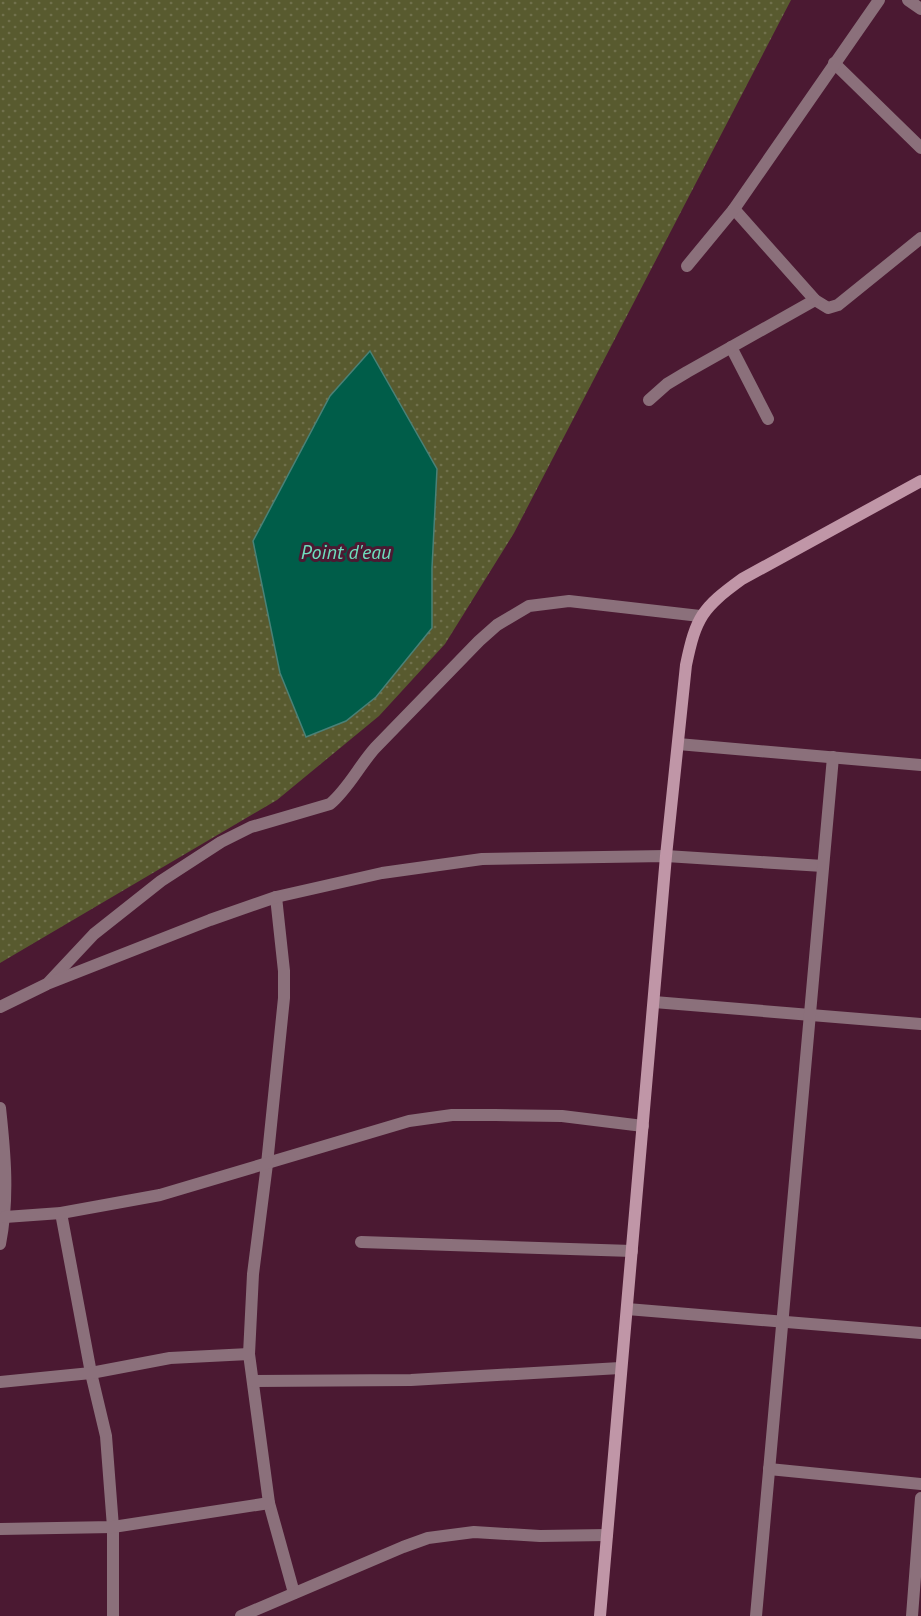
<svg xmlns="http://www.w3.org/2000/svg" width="921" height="1616" font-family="'PT Sans',sans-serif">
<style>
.grass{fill:url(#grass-dots);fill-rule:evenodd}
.water{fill:#005d49;stroke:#4a8177;stroke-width:1.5}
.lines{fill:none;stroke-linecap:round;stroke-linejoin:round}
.street{stroke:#8b707b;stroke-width:12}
.secondary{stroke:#c096a7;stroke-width:12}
.labels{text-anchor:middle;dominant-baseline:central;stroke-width:6;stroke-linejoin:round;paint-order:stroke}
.water-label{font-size:20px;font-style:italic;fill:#6fdebd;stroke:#4b1932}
</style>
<defs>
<pattern id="grass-dots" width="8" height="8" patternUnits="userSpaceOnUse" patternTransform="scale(1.5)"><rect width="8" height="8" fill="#585a2f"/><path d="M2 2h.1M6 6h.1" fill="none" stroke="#71714d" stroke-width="1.8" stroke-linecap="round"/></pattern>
</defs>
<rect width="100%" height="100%" fill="#4b1932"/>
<path class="grass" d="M0,0H791L514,533L445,644L379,716L277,800L0,963ZM370,352L437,469L432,568V628L376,697L346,721Z"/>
<path class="water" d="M370,351L437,469L432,568V628L376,697L346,721L306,737L280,673L253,541L330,396Z"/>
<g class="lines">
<g class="street">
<path d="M908,0L921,9"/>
<path d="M834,63L921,148"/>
<path d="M734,209L815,300L828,308L838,305L921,238"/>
<path d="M687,266L734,209L879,0"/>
<path d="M731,347L768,419"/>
<path d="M649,400L667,384L687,372L815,300"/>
<path d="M678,744L921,765"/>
<path d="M276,897L284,971V998L267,1164L253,1274L249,1354L269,1503L294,1593"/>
<path d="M49,982L94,934L161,881L221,842L251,827L330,804C348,789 359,766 375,748L479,641L497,625L529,606L569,601L700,616"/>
<path d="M654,1002L921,1024"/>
<path d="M0,1007L47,984L210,920L276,897L382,873L482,859L666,856L823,866"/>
<path d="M0,1108C5,1154 9,1198 0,1244"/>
<path d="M61,1213L91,1373L106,1436L113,1527V1616"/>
<path d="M5,1217L61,1213L160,1195L409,1121L452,1115H495L562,1116L643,1126"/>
<path d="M361,1242L632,1251"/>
<path d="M627,1309L921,1333"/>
<path d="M253,1381L411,1380L620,1368"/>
<path d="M0,1382L91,1373L170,1358L249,1354"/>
<path d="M769,1469L921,1484"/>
<path d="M0,1529L113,1527L269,1503"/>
<path d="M241,1616L403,1547L428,1538L474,1532L540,1536L607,1535"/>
<path d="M756,1616L833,757"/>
<path d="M912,1616L921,1498"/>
</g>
<path class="secondary" d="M600,1616L666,856L686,665C696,617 702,608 742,579L921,481"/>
</g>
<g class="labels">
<g class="water-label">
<text x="346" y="552">Point d'eau</text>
</g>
</g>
</svg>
